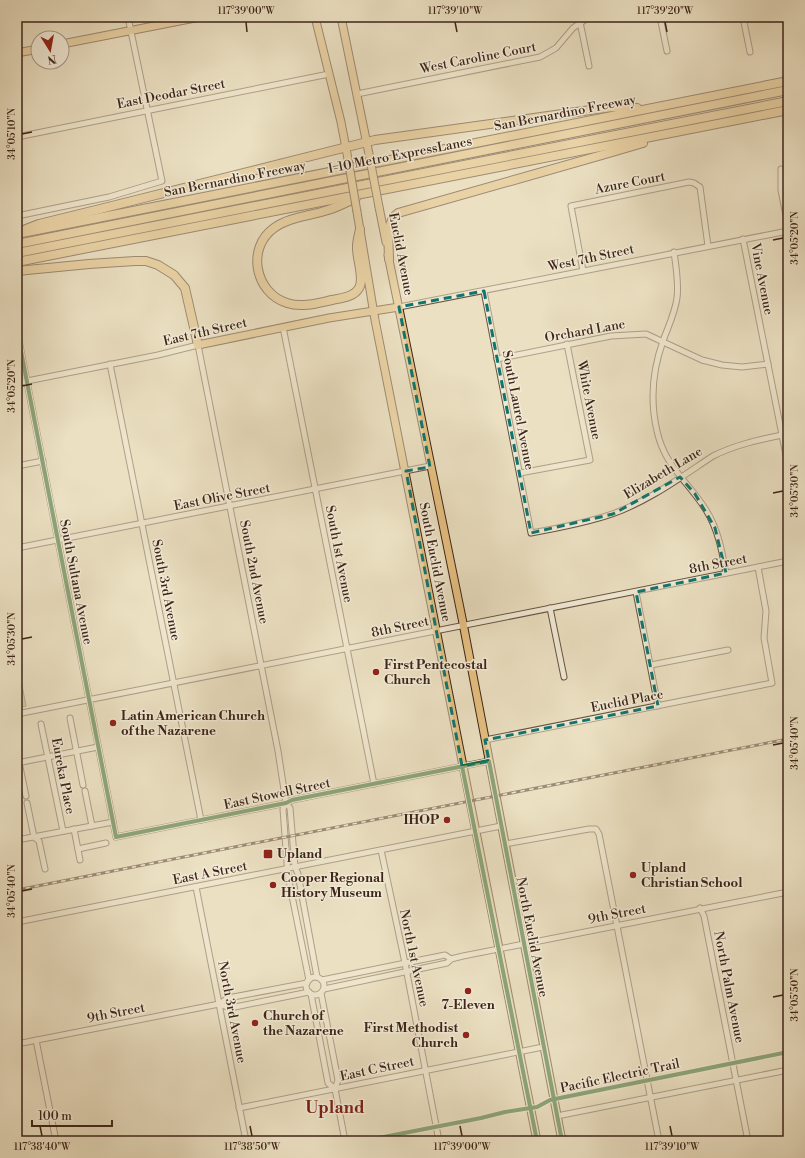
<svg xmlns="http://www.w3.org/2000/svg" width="805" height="1158" font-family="'Libre Bodoni',serif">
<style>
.green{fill:#b2c398;stroke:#787458}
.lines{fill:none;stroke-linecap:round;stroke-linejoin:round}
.minor-casing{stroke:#685342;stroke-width:7}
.major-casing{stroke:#3d2418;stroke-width:9}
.highway-casing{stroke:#3d2418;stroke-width:10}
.minor{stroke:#f2ebd7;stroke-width:5}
.major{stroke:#e6c081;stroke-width:7}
.highway{stroke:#e6c081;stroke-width:8}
.rail-casing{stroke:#3d2418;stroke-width:3}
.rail{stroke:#f2ebd7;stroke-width:1.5;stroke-dasharray:4.5;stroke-linecap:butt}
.major-bridge-casing{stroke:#3d2418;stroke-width:9;stroke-linecap:butt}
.major-bridge{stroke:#e6c081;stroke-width:7}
.cycleway-casing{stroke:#f2ebd7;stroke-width:6}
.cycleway{stroke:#1b5e20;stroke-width:4}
.marked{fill:none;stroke:#0f766e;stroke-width:3;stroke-dasharray:8 5;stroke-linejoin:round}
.ticks{fill:none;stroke:#3d2418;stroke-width:1.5}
.poi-dot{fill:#8f2418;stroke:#f2ebd7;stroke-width:1.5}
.labels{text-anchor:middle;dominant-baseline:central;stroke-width:3;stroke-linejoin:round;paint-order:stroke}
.street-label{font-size:13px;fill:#3d2418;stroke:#f2ebd7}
.poi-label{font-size:13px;font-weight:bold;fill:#3d2418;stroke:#f2ebd7;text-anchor:start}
.district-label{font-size:17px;font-weight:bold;fill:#7a1f14;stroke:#f2ebd7}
.neatline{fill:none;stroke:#3d2418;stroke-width:1.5}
.ticks-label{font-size:10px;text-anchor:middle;fill:#3d2418}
</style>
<rect width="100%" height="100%" fill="#ebe0c2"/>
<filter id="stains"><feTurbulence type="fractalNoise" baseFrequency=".005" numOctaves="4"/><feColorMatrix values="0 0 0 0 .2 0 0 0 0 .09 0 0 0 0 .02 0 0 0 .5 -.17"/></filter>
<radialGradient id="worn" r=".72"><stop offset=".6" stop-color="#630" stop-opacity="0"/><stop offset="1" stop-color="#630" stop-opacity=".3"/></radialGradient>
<path class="green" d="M17,660L26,706L17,708Z"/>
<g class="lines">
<g class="minor-casing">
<g id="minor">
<path d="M660,17L667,51"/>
<path d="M743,17L750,52"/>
<path d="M580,22L589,66"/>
<path d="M357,94L540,57L556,48L573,28L589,17"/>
<path d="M17,137L329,74"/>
<path d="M781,169V190L788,226"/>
<path d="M17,216L109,197L162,181L128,17"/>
<path d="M743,239L788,465"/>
<path d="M674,252C676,267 679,283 677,298C675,313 668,327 663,341C653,369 650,401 657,431C665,467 688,481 706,510C718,529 722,551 726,573"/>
<path d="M583,271L571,206L689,182L694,183L700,187L708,246"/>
<path d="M484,291L531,533C559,528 586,523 612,514C649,501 681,477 713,456C735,445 758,440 782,435"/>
<path d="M399,307L788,231"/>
<path d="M283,327L374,784"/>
<path d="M17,331L116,837L286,803L292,800L489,761"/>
<path d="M497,359L611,336L646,334L702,360L722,365L742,367L768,364"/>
<path d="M110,364L201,820"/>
<path d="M17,383L158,355L198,345L278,751L286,803L290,808L295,867L298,874L317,977"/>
<path d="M17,466L43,461"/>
<path d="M520,473L590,460L567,344"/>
<path d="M17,548L430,466"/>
<path d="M636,592L658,706"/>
<path d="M550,608L564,677"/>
<path d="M651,665L728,650"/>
<path d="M17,714L788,561"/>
<path d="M70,718L83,785"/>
<path d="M41,724L63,831"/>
<path d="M485,740L772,683L764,638L766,611L758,567"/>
<path d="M17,753L26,796"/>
<path d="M17,763L98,747"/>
<path d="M85,791L92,826"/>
<path d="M27,803L34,837L39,841L45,869"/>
<path d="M286,803L283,809L288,876L309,980"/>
<path d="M74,829L80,860"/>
<path d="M17,840L113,822"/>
<path d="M505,844L589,829H596L599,834L659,1141"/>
<path d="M78,849L106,843"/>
<path d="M381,850L405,963L439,1141"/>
<path d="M196,887L246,1141"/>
<path d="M700,908L704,916L748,1141"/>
<path d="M17,922L501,826"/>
<circle cx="315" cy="986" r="9"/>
<path d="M322,980L445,955L451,959"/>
<path d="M324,989L447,963L451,959L463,956L788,892"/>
<path d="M321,993L338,1080L335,1089L345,1141"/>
<path d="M311,994L328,1083L335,1089"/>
<path d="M219,1004L230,1008L309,992"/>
<path d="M36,1040L56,1141"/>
<path d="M17,1044L219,1004L228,998L307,983"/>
<path d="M239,1108L543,1047"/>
<path d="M557,1116L788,1070"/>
</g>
</g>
<g class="major-casing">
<g id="major">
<path d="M315,17L341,122L348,159"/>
<path d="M341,17L369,154"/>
<path d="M62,44L200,17"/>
<path d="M17,53L38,49"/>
<path d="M379,207L386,242"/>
<path d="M357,212L375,320L537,1141"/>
<path d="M388,255L462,618L562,1141"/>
<path d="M198,345L329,318L399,307"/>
</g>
</g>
<g class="highway-casing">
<g id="highway">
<path d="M356,198C347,202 338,207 328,210C310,216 289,217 274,228C246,248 255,293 287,303C302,308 318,303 332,300C341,298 354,297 359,288C365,278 356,258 357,246C357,241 359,234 360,229"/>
<path d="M26,229L39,224L100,209L375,140L612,107L637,108"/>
<path d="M17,234L788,81"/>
<path d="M17,244L788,90"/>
<path d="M17,253L788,101"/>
<path d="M389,259C389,245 385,222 398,213L602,155L643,143"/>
<path d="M17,262L788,110"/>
<path d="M17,271L89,264L135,261H146L158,265L174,275L185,288L198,345"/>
</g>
</g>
<use href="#minor" class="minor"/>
<use href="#major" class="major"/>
<use href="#highway" class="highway"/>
<g class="rail-casing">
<path id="rail" d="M17,890L209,852L788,739"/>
</g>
<use href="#rail" class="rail"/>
<g class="major-bridge-casing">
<g id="major-bridge">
<path d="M369,154L379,207"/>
<path d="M348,159L357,212"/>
</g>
</g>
<use href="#major-bridge" class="major-bridge"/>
<g class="cycleway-casing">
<g id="cycleway">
<path d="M17,331L116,837L286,803L292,800L489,761L562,1141"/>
<path d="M462,766L537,1141"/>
<path d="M363,1141L481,1118L505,1112L537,1107L550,1100L788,1052"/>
</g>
</g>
<use href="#cycleway" class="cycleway"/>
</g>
<path d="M0 0H805V1158H0ZM484,291L531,533L613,514L680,477L695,494L715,528L726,573L636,592L658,706L485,740L489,761L462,766L406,471L430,467L399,307Z" fill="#ebe0c2" fill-opacity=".55" fill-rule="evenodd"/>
<path class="marked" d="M484,291L531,533L613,514L680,477L695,494L715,528L726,573L636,592L658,706L485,740L489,761L462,766L406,471L430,467L399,307Z"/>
<path class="ticks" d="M246,22L247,32M455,22L457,32M665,22L667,32M22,134L32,132M773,240L783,238M22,386L32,384M773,493L783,491M22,639L32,637M773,745L783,743M22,891L32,889M773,997L783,995M40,1126L42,1136M250,1126L252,1136M460,1126L462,1136M670,1126L672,1136"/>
<g class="poi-dot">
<circle cx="376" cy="672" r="4"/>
<circle cx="113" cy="723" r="4"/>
<circle cx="447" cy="820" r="4"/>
<rect x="263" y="849" width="10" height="10" rx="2"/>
<circle cx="633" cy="875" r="4"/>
<circle cx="273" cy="885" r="4"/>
<circle cx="468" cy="991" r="4"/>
<circle cx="255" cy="1023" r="4"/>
<circle cx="466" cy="1035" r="4"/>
</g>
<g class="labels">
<g class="street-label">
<text transform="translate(478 58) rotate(-11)">West Caroline Court</text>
<text transform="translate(171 94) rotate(-11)">East Deodar Street</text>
<text transform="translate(565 113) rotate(-11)">San Bernardino Freeway</text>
<text transform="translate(400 155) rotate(-11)">I-10 Metro ExpressLanes</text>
<text transform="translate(235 179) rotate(-11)">San Bernardino Freeway</text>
<text transform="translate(630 183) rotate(-11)">Azure Court</text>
<text transform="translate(401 254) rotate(79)">Euclid Avenue</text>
<text transform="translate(591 258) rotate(-12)">West 7th Street</text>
<text transform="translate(762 279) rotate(79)">Vine Avenue</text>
<text transform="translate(585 331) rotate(-10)">Orchard Lane</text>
<text transform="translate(205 332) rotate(-13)">East 7th Street</text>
<text transform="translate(589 400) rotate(79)">White Avenue</text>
<text transform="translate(518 410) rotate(79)">South Laurel Avenue</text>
<text transform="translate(663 473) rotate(-31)">Elizabeth Lane</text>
<text transform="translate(222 497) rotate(-11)">East Olive Street</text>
<text transform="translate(339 554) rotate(79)">South 1st Avenue</text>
<text transform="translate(435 562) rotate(79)">South Euclid Avenue</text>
<text transform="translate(718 564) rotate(-11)">8th Street</text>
<text transform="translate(254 572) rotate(79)">South 2nd Avenue</text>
<text transform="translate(76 582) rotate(79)">South Sultana Avenue</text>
<text transform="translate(166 590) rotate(79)">South 3rd Avenue</text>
<text transform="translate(400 627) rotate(-12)">8th Street</text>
<text transform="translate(627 701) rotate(-11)">Euclid Place</text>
<text transform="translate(63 776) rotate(79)">Eureka Place</text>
<text transform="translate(277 794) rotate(-12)">East Stowell Street</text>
<text transform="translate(210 873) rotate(-11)">East A Street</text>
<text transform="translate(617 914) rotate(-11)">9th Street</text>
<text transform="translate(532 937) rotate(79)">North Euclid Avenue</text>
<text transform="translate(414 958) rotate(78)">North 1st Avenue</text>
<text transform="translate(729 987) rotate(79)">North Palm Avenue</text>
<text transform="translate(232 1012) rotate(79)">North 3rd Avenue</text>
<text transform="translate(116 1013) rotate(-11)">9th Street</text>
<text transform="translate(377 1069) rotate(-12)">East C Street</text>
<text transform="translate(620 1076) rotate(-12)">Pacific Electric Trail</text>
</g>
<g class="poi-label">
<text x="384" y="665">First Pentecostal<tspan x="384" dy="15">Church</tspan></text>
<text x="121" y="716">Latin American Church<tspan x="121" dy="15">of the Nazarene</tspan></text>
<text x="439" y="820" text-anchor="end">IHOP</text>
<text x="277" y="854">Upland</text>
<text x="641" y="868">Upland<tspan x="641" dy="15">Christian School</tspan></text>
<text x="281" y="878">Cooper Regional<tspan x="281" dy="15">History Museum</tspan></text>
<text x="468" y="1005" text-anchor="middle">7-Eleven</text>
<text x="263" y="1016">Church of<tspan x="263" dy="15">the Nazarene</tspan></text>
<text x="458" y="1028" text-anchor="end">First Methodist<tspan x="458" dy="15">Church</tspan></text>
</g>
<g class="district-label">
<text x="335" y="1108">Upland</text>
</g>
</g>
<rect width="805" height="1158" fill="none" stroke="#ebe0c2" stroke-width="44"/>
<g transform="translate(50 50) rotate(169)"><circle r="19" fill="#f2ebd7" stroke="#aa9b8b"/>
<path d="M0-3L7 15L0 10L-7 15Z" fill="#8f2418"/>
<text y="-6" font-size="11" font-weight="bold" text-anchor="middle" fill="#3d2418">N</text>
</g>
<path d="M32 1120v6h80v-6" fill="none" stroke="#3d2418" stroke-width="2"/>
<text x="38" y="1120" font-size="12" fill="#3d2418" stroke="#f2ebd7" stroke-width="3" paint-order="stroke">100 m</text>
<rect x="22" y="22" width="761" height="1114" class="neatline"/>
<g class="ticks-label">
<text x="246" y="14">117°39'00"W</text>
<text x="455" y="14">117°39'10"W</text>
<text x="665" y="14">117°39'20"W</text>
<text transform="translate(11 134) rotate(-90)" y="4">34°05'10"N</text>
<text transform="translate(794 238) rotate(-90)" y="4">34°05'20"N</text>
<text transform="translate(11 386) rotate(-90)" y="4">34°05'20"N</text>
<text transform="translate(794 491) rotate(-90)" y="4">34°05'30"N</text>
<text transform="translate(11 639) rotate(-90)" y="4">34°05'30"N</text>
<text transform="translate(794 743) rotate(-90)" y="4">34°05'40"N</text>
<text transform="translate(11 891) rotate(-90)" y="4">34°05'40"N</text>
<text transform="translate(794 995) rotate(-90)" y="4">34°05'50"N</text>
<text x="42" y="1150">117°38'40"W</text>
<text x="252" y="1150">117°38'50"W</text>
<text x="462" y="1150">117°39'00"W</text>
<text x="672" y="1150">117°39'10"W</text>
</g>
<rect width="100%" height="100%" filter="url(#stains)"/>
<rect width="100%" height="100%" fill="url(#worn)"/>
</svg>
